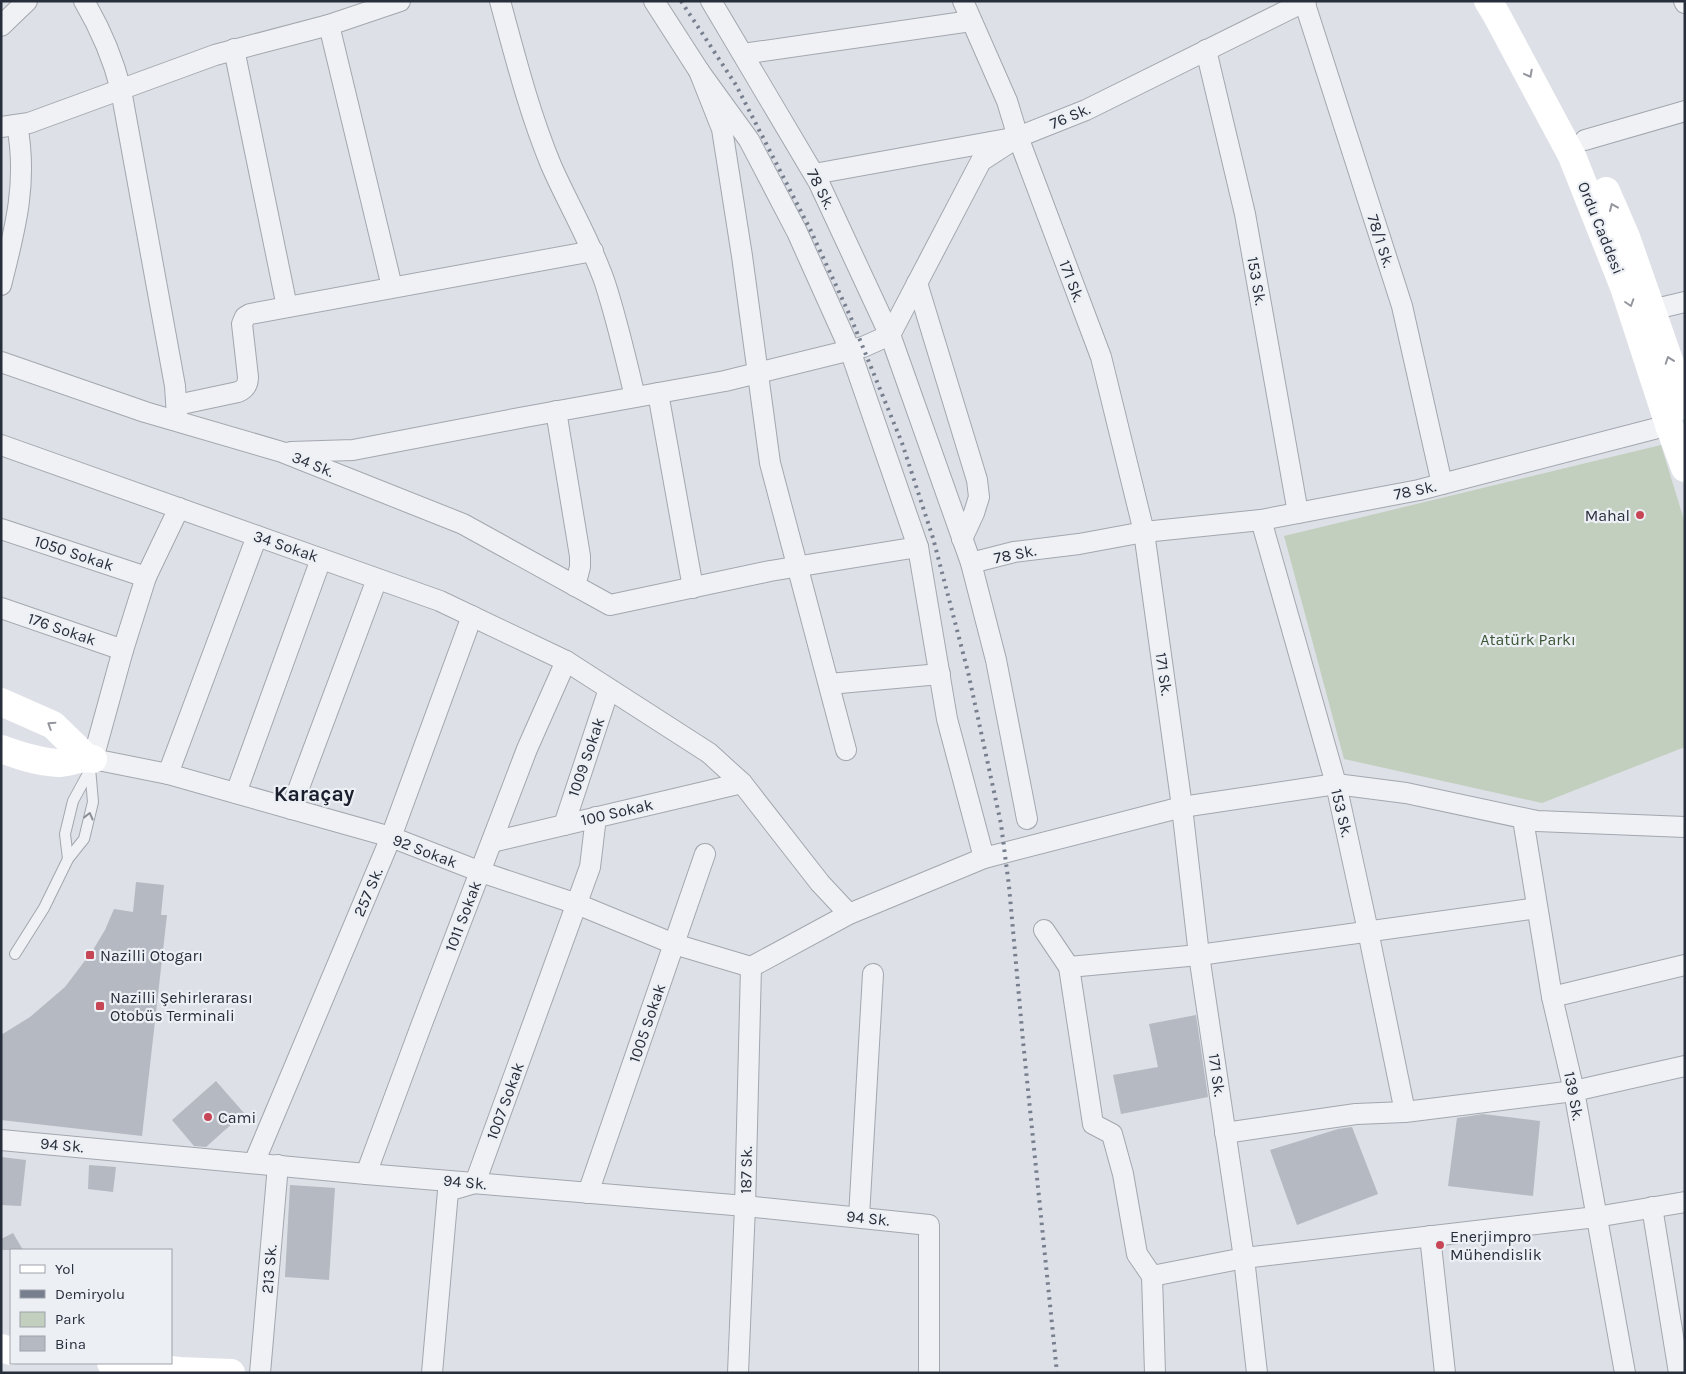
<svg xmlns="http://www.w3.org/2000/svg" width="1686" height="1374" font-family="Karla,sans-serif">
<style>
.green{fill:#c2cfbe}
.building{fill:#b4b9c2}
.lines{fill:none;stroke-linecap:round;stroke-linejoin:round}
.service-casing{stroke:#a3a7af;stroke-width:12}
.minor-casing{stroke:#a3a7af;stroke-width:22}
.service{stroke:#eff1f4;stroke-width:10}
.minor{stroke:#eff1f4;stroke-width:20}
.secondary{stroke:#fff;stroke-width:28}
.rail{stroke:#777f8f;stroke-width:4;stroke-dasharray:2.5 5;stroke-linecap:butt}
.oneway{stroke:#93969d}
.oneway2{stroke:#8b9098}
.poi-dot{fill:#c64656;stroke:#eceff4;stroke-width:2}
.labels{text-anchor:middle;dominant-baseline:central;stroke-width:4.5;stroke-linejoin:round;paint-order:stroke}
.street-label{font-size:16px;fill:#272e3b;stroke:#eceff4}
.poi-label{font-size:16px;fill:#272e3b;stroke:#eceff4;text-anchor:start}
.park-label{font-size:16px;fill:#3b5635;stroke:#eceff4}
.district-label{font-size:21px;font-weight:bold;fill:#191f2c;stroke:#eceff4}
</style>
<rect width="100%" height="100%" fill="#dde0e6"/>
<path class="green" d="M1661,445L1685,523V747L1542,803L1344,759L1284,536Z"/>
<g class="building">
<path d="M136,882L164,885L161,915H167L142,1136L1,1120V1035L30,1017L65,987L93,950L105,930L114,909L133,912Z"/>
<path d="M1196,1015L1208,1097L1121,1114L1113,1075L1158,1067L1149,1024Z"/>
<path d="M216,1081L244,1113L206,1147L194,1146L172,1120Z"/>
<path d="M1483,1114L1540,1121L1533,1196L1448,1186L1457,1118Z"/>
<path d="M1352,1127L1378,1194L1297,1225L1270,1150L1338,1129Z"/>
<path d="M1,1157L26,1160L21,1206L1,1205Z"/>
<path d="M89,1165L116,1167L113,1192L88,1189Z"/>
<path d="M290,1185L335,1188L329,1280L285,1277Z"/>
<path d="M13,1233L23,1250H1V1239Z"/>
</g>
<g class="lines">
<g class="service-casing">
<g id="service">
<path d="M68,859L65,834L73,801L91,768"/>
<path d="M15,954L44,908L68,859L84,839L93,802L90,768"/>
</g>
</g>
<g class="minor-casing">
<g id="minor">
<path d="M84,1C101,30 113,58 121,90L175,386L177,416"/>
<path d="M500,1C515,56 529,112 551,165C568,204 591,242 605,283C617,320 626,359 635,397"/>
<path d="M654,1L699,71L722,129L742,256L770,463L846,750"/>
<path d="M711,1L819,183L892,340L971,563L996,660L1027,819"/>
<path d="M963,1L1007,101L1018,137L1101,357L1144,532L1182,807L1199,955L1244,1258L1257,1373"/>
<path d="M1304,1L1402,306L1442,484"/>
<path d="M1684,1L1685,3"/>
<path d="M329,25L392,287"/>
<path d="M1,26L27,1"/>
<path d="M234,49L287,307"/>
<path d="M1206,50L1245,214L1298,513"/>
<path d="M743,54L971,21"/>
<path d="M699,71L749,140L797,232L850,350L918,547L947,719L984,858"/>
<path d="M1,127L29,123L215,55L329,25L400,1"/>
<path d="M1585,140L1685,111"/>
<path d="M814,174L1018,137L1086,110L1306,1"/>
<path d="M917,283L977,480L979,497L974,513L962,539"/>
<path d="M1,285C15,230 28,182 17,125"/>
<path d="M1651,310L1685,302"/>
<path d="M1,362L145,412L282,452L463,524L610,605L770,571L918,547"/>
<path d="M658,393L693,588"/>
<path d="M177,405L238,392C245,389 248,385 248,377L242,324L245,317L250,314L593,251"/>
<path d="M556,411L580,556V567L575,586"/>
<path d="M1,445L440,601L566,661L709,753L742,783L820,883L849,914"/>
<path d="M291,452L353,450L525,417L725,381L863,347L890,335L981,161L1018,137"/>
<path d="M179,508L146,577L123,650L93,759L168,774L391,837L481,872L577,904L674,944L751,967"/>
<path d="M1261,520L1336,784L1368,931L1405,1112"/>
<path d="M1,529L146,577"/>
<path d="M971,563L1014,552L1079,544L1144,532L1261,520L1419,490L1669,425"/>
<path d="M1,608L123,650"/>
<path d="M829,684L940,674"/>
<path d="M168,774L257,536"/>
<path d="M236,793L321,559"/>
<path d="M291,809L377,579"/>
<path d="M1523,819L1552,997L1574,1091L1625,1373"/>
<path d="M564,825L609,689"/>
<path d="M492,842L742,783"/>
<path d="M1044,930L1069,967L1093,1124L1112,1134L1123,1174L1137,1254L1152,1276L1155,1373"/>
<path d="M751,967L849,914L984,858L1182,807L1336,784L1406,793L1537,821L1685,827"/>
<path d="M1069,967L1199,955L1537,908"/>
<path d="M1552,997L1685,965"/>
<path d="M1225,1133L1356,1114L1405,1112L1574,1091L1685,1066"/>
<path d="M1,1140L366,1174L745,1206L929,1225V1373"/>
<path d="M254,1163L391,837L472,616"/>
<path d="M366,1174L421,1026L527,749L566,661"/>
<path d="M588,1193L705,854"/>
<path d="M1652,1207L1679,1373"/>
<path d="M859,1217L873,974"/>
<path d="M1430,1236L1445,1373"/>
<path d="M1152,1276L1244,1258L1596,1217L1685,1202"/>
<path d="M260,1373L278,1165"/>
<path d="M432,1373L448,1191L475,1183L590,867L596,817"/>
<path d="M738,1373L745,1206L751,967"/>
</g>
</g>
<use href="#service" class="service"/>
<use href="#minor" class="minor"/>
<g class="secondary">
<path d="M1488,1L1496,14L1572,156L1624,287L1669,425L1685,468"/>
<path d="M1606,191L1626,237L1685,406"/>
<path d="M1,702L53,725L87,758"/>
<path d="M1,749C20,756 38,762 58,763C70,763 81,756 93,759"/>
<path d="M1,1348L11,1351"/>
<path d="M111,1363L179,1371L231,1373"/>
</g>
<path class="rail" d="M681,1L736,85L810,229L851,318L902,443L933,538L968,672L1001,824L1009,886L1023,1041L1057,1373"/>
</g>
<defs><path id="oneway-chevron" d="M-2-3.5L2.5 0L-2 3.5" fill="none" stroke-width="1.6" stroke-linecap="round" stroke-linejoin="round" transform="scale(1.25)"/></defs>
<g class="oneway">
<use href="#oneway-chevron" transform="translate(1529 74) rotate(62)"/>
<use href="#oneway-chevron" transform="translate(1613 207) rotate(-113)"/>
<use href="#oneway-chevron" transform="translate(1630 303) rotate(72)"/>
<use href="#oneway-chevron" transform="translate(1669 360) rotate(-109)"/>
<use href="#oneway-chevron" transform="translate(51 725) rotate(-147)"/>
</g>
<use class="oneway2" href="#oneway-chevron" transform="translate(89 816) rotate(-76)"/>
<g class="poi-dot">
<circle cx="1640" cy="515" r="5"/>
<rect x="85" y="950" width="10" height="10" rx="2.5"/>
<rect x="95" y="1001" width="10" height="10" rx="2.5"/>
<circle cx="208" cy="1117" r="5"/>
<circle cx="1440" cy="1245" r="5"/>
</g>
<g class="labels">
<g class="street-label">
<text transform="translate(1070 116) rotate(-23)">76 Sk.</text>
<text transform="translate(821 189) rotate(63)">78 Sk.</text>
<text transform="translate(1601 228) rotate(68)">Ordu Caddesi</text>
<text transform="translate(1381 241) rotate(72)">78/1 Sk.</text>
<text transform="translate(1072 281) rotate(69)">171 Sk.</text>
<text transform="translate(1257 281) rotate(80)">153 Sk.</text>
<text transform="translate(313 464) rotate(22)">34 Sk.</text>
<text transform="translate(1415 490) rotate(-12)">78 Sk.</text>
<text transform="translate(286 546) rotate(19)">34 Sokak</text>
<text transform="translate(74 553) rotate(18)">1050 Sokak</text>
<text transform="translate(1015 554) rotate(-11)">78 Sk.</text>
<text transform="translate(62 629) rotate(19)">176 Sokak</text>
<text transform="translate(1164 674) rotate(82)">171 Sk.</text>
<text transform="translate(586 757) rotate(-71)">1009 Sokak</text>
<text transform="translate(617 812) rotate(-13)">100 Sokak</text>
<text transform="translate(1342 813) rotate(77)">153 Sk.</text>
<text transform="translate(425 851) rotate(21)">92 Sokak</text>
<text transform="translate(368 892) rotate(-67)">257 Sk.</text>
<text transform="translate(463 916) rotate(-69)">1011 Sokak</text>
<text transform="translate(647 1023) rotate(-71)">1005 Sokak</text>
<text transform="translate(1217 1075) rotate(82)">171 Sk.</text>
<text transform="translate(1574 1096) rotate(79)">139 Sk.</text>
<text transform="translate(505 1101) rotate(-70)">1007 Sokak</text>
<text transform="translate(62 1145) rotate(5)">94 Sk.</text>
<text transform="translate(746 1170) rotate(-89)">187 Sk.</text>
<text transform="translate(465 1182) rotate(5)">94 Sk.</text>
<text transform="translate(868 1218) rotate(6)">94 Sk.</text>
<text transform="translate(269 1269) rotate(-85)">213 Sk.</text>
</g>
<g class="poi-label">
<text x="1630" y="515" text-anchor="end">Mahal</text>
<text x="100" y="955">Nazilli Otogarı</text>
<text x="110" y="997">Nazilli Şehirlerarası<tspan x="110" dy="18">Otobüs Terminali</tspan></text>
<text x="218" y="1117">Cami</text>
<text x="1450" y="1236">Enerjimpro<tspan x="1450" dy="18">Mühendislik</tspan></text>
</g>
<g class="park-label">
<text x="1528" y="639">Atatürk Parkı</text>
</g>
<g class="district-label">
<text x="314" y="794">Karaçay</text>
</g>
</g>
<rect width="1686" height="1374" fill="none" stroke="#272e3b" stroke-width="5"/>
<rect x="10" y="1249" width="162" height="115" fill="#eceff4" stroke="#9da2aa"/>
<rect x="20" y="1265" width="25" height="8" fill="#ffffff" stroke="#9da2aa"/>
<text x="55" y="1274" font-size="15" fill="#272e3b">Yol</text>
<rect x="20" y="1290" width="25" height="8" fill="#777f8f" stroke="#9da2aa"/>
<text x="55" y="1299" font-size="15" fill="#272e3b">Demiryolu</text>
<rect x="20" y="1312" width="25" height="15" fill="#c2cfbe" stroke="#9da2aa"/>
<text x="55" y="1324" font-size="15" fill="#272e3b">Park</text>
<rect x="20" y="1336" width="25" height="15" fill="#b4b9c2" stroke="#9da2aa"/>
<text x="55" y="1349" font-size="15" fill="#272e3b">Bina</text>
</svg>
